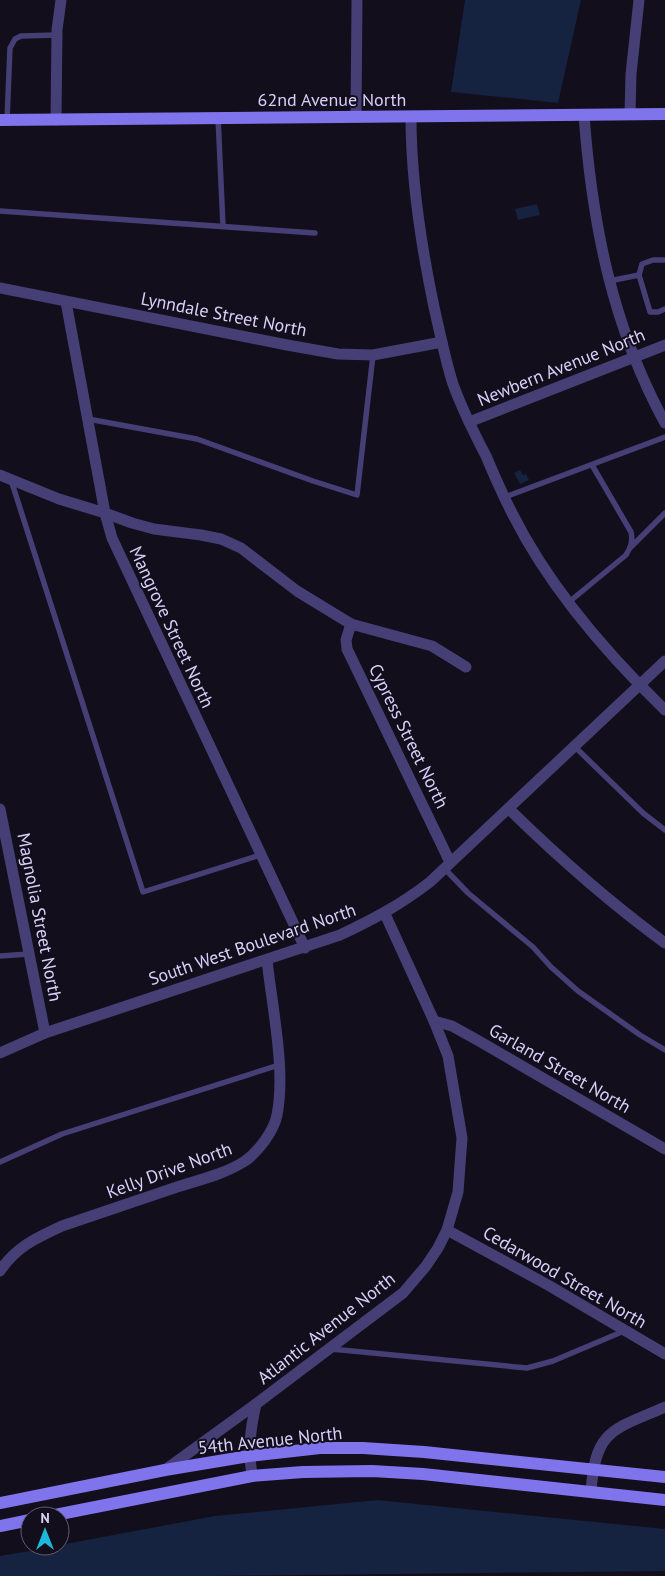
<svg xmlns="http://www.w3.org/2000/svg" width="665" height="1576" font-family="'PT Sans',sans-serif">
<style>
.water{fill:#152240}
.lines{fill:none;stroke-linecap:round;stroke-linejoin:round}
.lane{stroke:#453f75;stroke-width:5.5}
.street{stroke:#453f75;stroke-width:11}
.secondary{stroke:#7f74ec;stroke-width:12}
.labels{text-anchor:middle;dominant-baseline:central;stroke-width:4;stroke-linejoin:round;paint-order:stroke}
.street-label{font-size:18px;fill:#d7d0f9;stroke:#120e1c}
</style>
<rect width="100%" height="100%" fill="#120e1c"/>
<g class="water">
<path d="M465,0H581L558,103L451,92Z"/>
<path d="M537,204L540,215L518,220L515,209Z"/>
<path d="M520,470L523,475L526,474L529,480L520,484L514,473Z"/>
<path d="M377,1500L665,1529V1571L212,1576H0V1556L60,1546V1545L215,1516Z"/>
</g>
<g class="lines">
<g class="lane">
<path d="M218,117L223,226"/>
<path d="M7,120L10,48L15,39L21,36L57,35"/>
<path d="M0,211L315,233"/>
<path d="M639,275L642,264L653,260H665"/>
<path d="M609,281L639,275L650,312H658L665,309"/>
<path d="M88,419L197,439L313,481L357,495L373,355"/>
<path d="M11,480L143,892L260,855"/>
<path d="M505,497L665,437"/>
<path d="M631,547L665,513"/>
<path d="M569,602L626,555C631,547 633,541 631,532L592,465"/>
<path d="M574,746L643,813L665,830"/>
<path d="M444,868L468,893L533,947L551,967L578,991L640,1035L665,1050"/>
<path d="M0,956L29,954"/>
<path d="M0,1162L62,1134L279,1065"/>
<path d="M331,1349L527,1368L553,1361L624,1331"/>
</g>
<g class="street">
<path d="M630,114L631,74L639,0"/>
<path d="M584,115C592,223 612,326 665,423"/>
<path d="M356,117L357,0"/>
<path d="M411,117C411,181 421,245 434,307C440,333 445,359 453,384C462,409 474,433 486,456C494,475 502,493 511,511C547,584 607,654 665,710"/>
<path d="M56,120L57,30L61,0"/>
<path d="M0,288L287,345L338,354L373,355L442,342"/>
<path d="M66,302L105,513L112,538L305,948"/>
<path d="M469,422L665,345"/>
<path d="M0,475L59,499L105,513L132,523L154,529L201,535L221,539L241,548L297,591L351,624L432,646L466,667"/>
<path d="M351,624L346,640L347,649L450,862"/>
<path d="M0,809L45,1033"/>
<path d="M509,809C558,857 609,902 665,943"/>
<path d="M434,1021L452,1026L479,1041L665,1149"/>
<path d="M0,1053L45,1033L340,935C374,919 400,905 430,882L665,661"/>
<path d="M447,1230L548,1285L665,1354"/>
<path d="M0,1271C16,1247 36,1238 62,1226C100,1213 139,1200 177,1187C199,1180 225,1174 245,1161C258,1152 274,1131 277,1115C286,1070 272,1007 267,960"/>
<path d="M165,1470L256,1404L403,1293L426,1266L438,1248L447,1230L458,1192L462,1138L448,1056L434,1021L385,914"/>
<path d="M252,1476C248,1449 250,1431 256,1404"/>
<path d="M591,1492C595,1429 613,1430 665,1407"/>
</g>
<g class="secondary">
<path d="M0,120L665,114"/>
<path d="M0,1503L165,1470L249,1456L320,1448H363L424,1452L665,1477"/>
<path d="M50,1516L252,1476L303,1472L372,1471L423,1474L665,1500"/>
<path d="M0,1526L30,1520"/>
</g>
</g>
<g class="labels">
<g class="street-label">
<text x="332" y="99">62nd Avenue North</text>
<text transform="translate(224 314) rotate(11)">Lynndale Street North</text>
<text transform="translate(561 367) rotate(-22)">Newbern Avenue North</text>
<text transform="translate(172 627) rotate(65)">Mangrove Street North</text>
<text transform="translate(409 736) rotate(64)">Cypress Street North</text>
<text transform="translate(40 917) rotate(79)">Magnolia Street North</text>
<text transform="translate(252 944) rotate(-19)">South West Boulevard North</text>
<text transform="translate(560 1068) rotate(30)">Garland Street North</text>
<text transform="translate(169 1170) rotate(-20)">Kelly Drive North</text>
<text transform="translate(565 1277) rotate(30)">Cedarwood Street North</text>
<text transform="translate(326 1328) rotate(-38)">Atlantic Avenue North</text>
<text transform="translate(270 1440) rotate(-6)">54th Avenue North</text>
</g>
</g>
<g transform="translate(45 1531)"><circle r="24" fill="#120e1c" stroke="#615c74"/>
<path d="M0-4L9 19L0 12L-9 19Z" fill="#1db8d7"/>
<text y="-8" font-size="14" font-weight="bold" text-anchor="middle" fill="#d7d0f9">N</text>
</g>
</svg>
